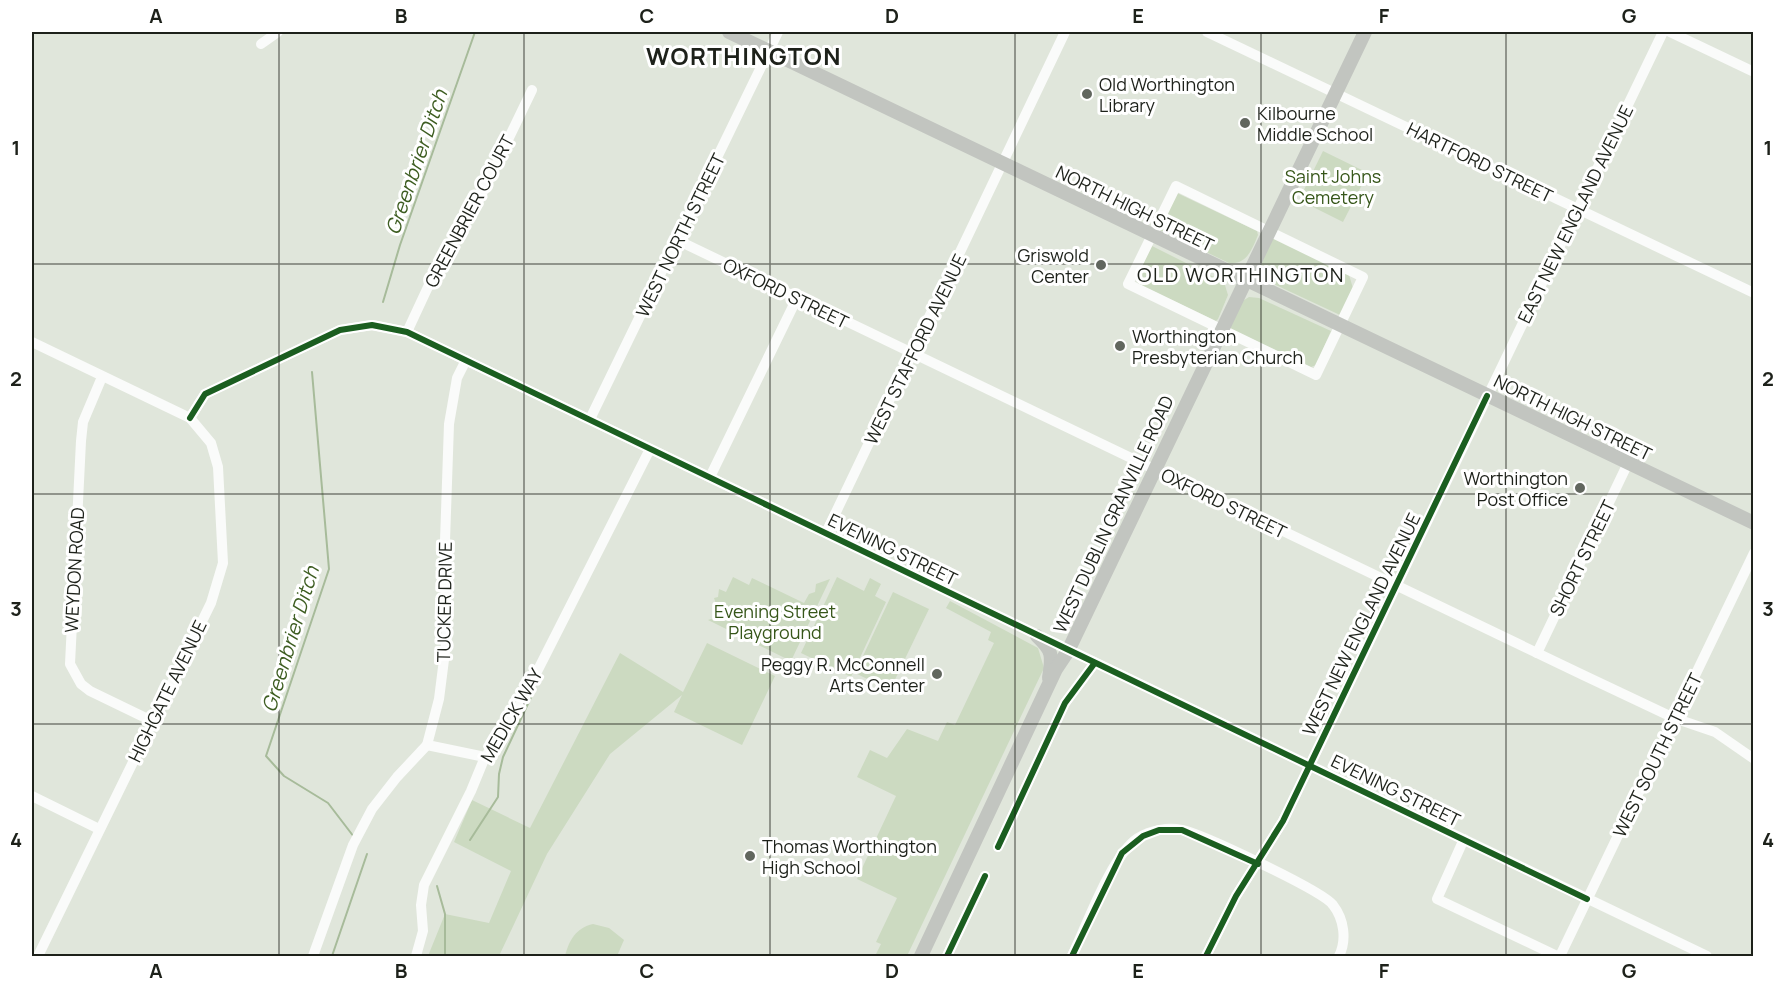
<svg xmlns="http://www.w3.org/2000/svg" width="1785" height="988" font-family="Manrope,sans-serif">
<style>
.green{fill:#ccdac1}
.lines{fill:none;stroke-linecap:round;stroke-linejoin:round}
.stream{stroke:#a7bb9a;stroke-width:2}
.minor{stroke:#fafbfa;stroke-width:10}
.major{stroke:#c2c5c0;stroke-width:14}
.cycleway-casing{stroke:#fff;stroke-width:10}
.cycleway{stroke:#1b5e20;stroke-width:6}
.grid{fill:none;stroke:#1d211a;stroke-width:1.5;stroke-opacity:0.55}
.poi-dot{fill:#61665e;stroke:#fff;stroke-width:2}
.labels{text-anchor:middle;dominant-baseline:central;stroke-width:6;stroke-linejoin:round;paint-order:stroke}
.poi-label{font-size:18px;fill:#1d211a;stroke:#fff;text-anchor:start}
.street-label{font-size:18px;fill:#1d211a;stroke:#fff}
.park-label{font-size:18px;fill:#365619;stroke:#fff}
.water-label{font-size:20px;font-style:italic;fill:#3d5d21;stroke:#fff}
.neighbourhood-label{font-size:20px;letter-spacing:1.5px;fill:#1d211a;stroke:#fff}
.district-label{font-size:24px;font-weight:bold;letter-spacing:1.5px;fill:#1d211a;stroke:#fff}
.neatline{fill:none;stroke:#1d211a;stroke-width:2}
.grid-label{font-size:20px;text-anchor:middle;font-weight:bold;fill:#1d211a}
</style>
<rect width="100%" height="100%" fill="#e0e6db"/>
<g class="green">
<path d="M1323,151L1368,173L1343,222L1299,200Z"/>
<path d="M1177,193L1257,231L1258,235C1252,249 1247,265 1229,263L1160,230Z"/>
<path d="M1274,238L1349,275L1353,288L1340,315L1265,280L1259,266L1270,240Z"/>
<path d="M1152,246L1224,282L1228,295L1218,319L1216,321L1138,284L1135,278Z"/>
<path d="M1249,297L1259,298L1331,331L1316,365L1311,367L1231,329L1230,326L1241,302Z"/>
<path d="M733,577L749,585L752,578L804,603L809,594L815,592L816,584L830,579L791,661L708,620L720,616L714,598L718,597L719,589L726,592Z"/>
<path d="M837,577L864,591L870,578L881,584L875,596L886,602L851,677L801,653Z"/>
<path d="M893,592L929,609L890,690L855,673Z"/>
<path d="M950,601L1038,648L1044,668L907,956H875L881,944L876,942L897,898L857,879L896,796L857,777L870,750L887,758L907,729L938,741L947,722L955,725L994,643L988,640L991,632L946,608Z"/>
<path d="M707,643L775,676L742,745L674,712L682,695L610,754L547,854L499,956H428L445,914L489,923L511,871L454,842L472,800L530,828L620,653L683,692Z"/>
<path d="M593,924L609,928L624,940L617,956H565C569,940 576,928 593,924Z"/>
</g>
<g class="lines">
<g class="stream">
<path d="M383,302L400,245L475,32"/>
<path d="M312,372L329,569L266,756L284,776L328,803L354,837"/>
<path d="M470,840L498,797L499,774L503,757L534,691"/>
<path d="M437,886L445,914V956"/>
<path d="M332,956L367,854"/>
</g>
<g class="minor">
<path d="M1207,32L1754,293"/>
<path d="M1670,32L1754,72"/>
<path d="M261,44L278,32"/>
<path d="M1176,186L1363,277L1316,375L1128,284Z"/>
<path d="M677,240L1583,675L1674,718L1715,732L1754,759"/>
<path d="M407,332L441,259L477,204L532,90"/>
<path d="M32,342L190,418L211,443L218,467L223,563L211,603L38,956"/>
<path d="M102,377L83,422L81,441L70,664L81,684L90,691L152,721"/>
<path d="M190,418L205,394L340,330L372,325L407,332L1707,956"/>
<path d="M590,419L778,32"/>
<path d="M710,477L797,298"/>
<path d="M826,533L1065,32"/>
<path d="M1537,653L1628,463"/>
<path d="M427,745L485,757"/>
<path d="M32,796L99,829"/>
<path d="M1464,839L1437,899L1557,956"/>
<path d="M998,847L1065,703L1094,664"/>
<path d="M313,956L353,845L372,809L397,777L427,745L439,699L447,636L445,541L449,424L457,378L466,360"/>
<path d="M416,956L423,931L421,905L424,885L471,791L485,757L514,717L650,449"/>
<path d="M947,956L985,876"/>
<path d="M1072,956C1087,925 1111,856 1138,838C1151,830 1168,827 1182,830C1202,834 1323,891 1333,905C1344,919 1347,940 1339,956"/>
<path d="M1206,956L1236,896L1283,821L1663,32"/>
<path d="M1560,956L1754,553"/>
</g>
<g class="major">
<path d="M729,32L1754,523"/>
<path d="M1037,636C1054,652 1052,656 1049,678"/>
<path d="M921,956L1056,669L1068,651L1365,32"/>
</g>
<g class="cycleway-casing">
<g id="cycleway">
<path d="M190,418L205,394L340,330L372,325L407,332L1587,899"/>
<path d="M998,847L1065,703L1094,664"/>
<path d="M947,956L985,876"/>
<path d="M1072,956L1122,853L1143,836L1159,830H1182L1258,864"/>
<path d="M1206,956L1236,896L1283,821L1487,396"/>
</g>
</g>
<use href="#cycleway" class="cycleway"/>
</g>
<path class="grid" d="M279,32V956M524,32V956M770,32V956M1015,32V956M1261,32V956M1506,32V956M32,264H1754M32,494H1754M32,724H1754"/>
<g class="poi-dot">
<circle cx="1087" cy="94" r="6"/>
<circle cx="1245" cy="123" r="6"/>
<circle cx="1101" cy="265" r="6"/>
<circle cx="1120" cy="346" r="6"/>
<circle cx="1580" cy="488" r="6"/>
<circle cx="937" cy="674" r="6"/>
<circle cx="750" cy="856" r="6"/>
</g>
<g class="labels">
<g class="poi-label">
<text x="1099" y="84">Old Worthington<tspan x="1099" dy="21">Library</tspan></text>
<text x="1257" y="113">Kilbourne<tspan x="1257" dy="21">Middle School</tspan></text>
<text x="1089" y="255" text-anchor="end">Griswold<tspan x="1089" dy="21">Center</tspan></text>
<text x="1132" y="336">Worthington<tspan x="1132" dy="21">Presbyterian Church</tspan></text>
<text x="1568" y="478" text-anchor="end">Worthington<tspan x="1568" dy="21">Post Office</tspan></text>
<text x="925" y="664" text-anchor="end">Peggy R. McConnell<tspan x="925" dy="21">Arts Center</tspan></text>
<text x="762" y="846">Thomas Worthington<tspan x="762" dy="21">High School</tspan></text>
</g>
<g class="street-label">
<text transform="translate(1480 162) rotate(26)">HARTFORD STREET</text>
<text transform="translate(1135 208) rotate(26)">NORTH HIGH STREET</text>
<text transform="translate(469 211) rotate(-62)">GREENBRIER COURT</text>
<text transform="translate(1575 214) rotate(-64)">EAST NEW ENGLAND AVENUE</text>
<text transform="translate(680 235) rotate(-64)">WEST NORTH STREET</text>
<text transform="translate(786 293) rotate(26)">OXFORD STREET</text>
<text transform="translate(915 349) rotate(-64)">WEST STAFFORD AVENUE</text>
<text transform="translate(1573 417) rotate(26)">NORTH HIGH STREET</text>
<text transform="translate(1224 503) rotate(26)">OXFORD STREET</text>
<text transform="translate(1113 514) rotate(-65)">WEST DUBLIN GRANVILLE ROAD</text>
<text transform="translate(893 549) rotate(26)">EVENING STREET</text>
<text transform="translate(1582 558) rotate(-64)">SHORT STREET</text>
<text transform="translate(74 570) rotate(-87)">WEYDON ROAD</text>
<text transform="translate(444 602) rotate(-89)">TUCKER DRIVE</text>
<text transform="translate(1361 624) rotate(-64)">WEST NEW ENGLAND AVENUE</text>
<text transform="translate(167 691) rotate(-64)">HIGHGATE AVENUE</text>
<text transform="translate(511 715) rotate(-60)">MEDICK WAY</text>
<text transform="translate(1657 755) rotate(-64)">WEST SOUTH STREET</text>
<text transform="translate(1396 790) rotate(26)">EVENING STREET</text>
</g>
<g class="park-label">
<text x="1333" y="176">Saint Johns<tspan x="1333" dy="21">Cemetery</tspan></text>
<text x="775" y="611">Evening Street<tspan x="775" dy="21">Playground</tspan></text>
</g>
<g class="water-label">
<text transform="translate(416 162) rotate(-71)">Greenbrier Ditch</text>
<text transform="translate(290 639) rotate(-73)">Greenbrier Ditch</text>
</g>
<g class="neighbourhood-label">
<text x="1241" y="274">OLD WORTHINGTON</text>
</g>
<g class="district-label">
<text x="744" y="55">WORTHINGTON</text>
</g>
</g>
<rect width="1785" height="988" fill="none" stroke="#ffffff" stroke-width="66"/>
<rect x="33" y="33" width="1719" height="922" class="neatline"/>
<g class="grid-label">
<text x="156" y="23">A</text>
<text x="401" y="23">B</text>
<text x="647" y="23">C</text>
<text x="892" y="23">D</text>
<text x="1138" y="23">E</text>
<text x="1384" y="23">F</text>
<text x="1629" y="23">G</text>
<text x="16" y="155">1</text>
<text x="1768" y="155">1</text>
<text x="16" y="386">2</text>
<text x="1768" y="386">2</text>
<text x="16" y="616">3</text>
<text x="1768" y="616">3</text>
<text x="16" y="847">4</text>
<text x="1768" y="847">4</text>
<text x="156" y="978">A</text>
<text x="401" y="978">B</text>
<text x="647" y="978">C</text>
<text x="892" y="978">D</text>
<text x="1138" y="978">E</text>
<text x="1384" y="978">F</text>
<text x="1629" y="978">G</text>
</g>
</svg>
